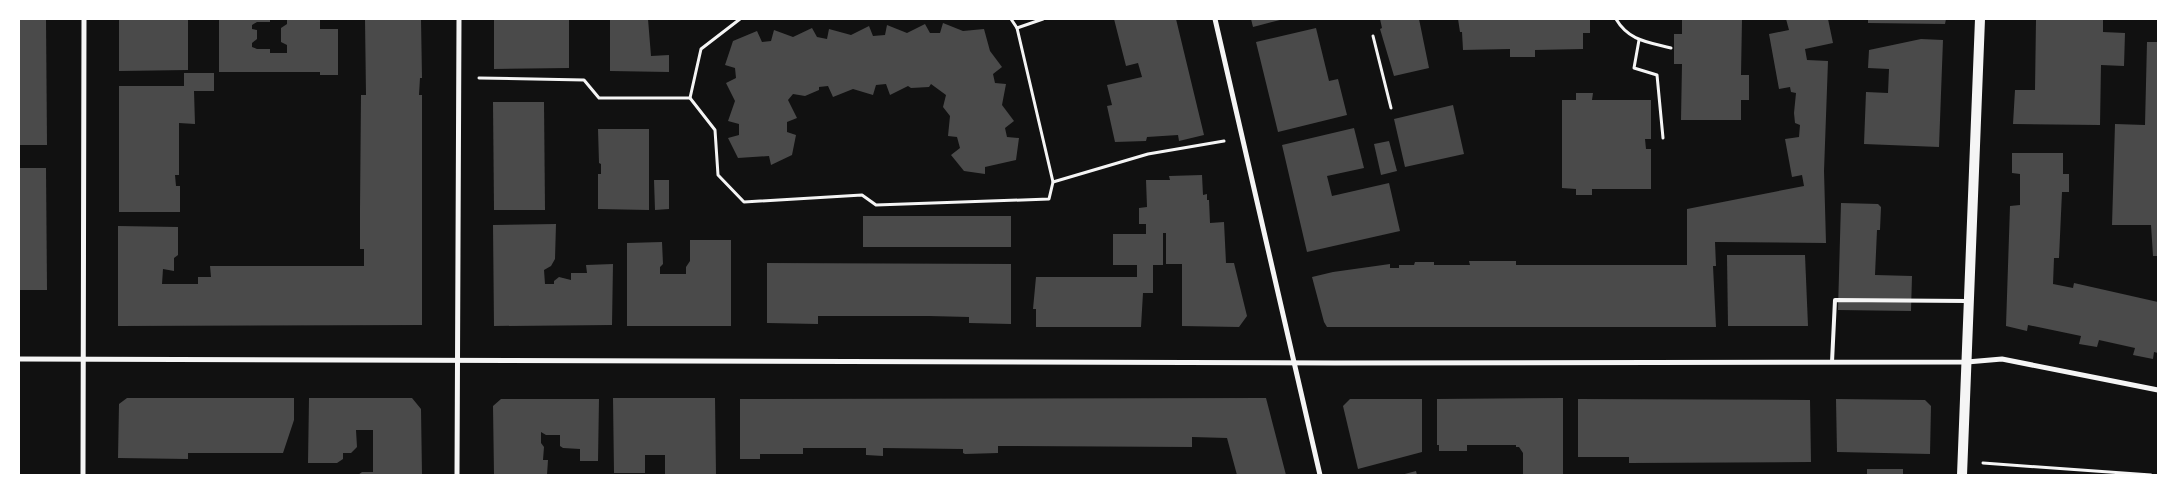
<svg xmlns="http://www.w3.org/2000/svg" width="2177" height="494" font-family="'Golos Text',sans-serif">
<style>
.building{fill:#4a4a4a}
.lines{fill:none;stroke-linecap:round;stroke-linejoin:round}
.path{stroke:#f5f5f5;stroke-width:3}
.service{stroke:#f5f5f5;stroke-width:4}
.minor{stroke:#f5f5f5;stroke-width:5}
.secondary{stroke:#f5f5f5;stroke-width:10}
</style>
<rect width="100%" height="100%" fill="#111"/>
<g class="building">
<path d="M19,19H46L47,145H19Z"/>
<path d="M119,19H188V70L119,71Z"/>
<path d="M219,19H270V22H257L252,25V29L257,30V39L252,43V47L257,49H270V53H287V45L281,42V28L287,24V19H320V29H338V75H320V72H219Z"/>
<path d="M365,19H421L422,78H420L419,95H422V325L118,326V226L178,227V255L174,258V271L163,269L162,284H198V277H211L210,266H364V249H360V208L361,95H366Z"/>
<path d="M494,19H569V68L494,69Z"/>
<path d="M610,19H648L651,56L669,55V72L610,71Z"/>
<path d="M1114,19H1176L1204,135L1179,141L1178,135L1147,137L1146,141L1115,142L1107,106L1112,105L1107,85L1142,77L1138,63L1126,66Z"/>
<path d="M1251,19H1284L1253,27Z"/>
<path d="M1380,19H1419L1429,68L1394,76L1380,29L1382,28Z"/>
<path d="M1458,19H1590V33H1583V49L1535,50V57H1510V49L1463,50L1462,32H1460Z"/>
<path d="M1682,19H1742L1741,75H1749V100H1741V120H1681L1682,64H1674V34H1682Z"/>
<path d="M1786,19H1828L1833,43L1805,49L1807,60L1828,61L1824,171L1826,243L1715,242L1716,266H1713L1716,327H1327L1324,322L1312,277L1333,272L1390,264V268H1399V265H1414L1415,262H1434V265H1470L1469,261H1516V265H1687V209L1804,186L1802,175L1792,177L1785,139L1799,137L1800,125L1795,123L1794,113L1796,93L1791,92L1790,87L1779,89L1769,34L1789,30Z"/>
<path d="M1868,19H1946L1945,24L1868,23Z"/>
<path d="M2036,19H2103V32L2125,33L2124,66L2101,65L2100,125L2013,124L2015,90H2035Z"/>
<path d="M943,23L963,31L984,29L990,51L1002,67L993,74L995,83L1006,84L1002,105L1014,121L1005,128L1007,137L1019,138L1016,160L985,167V174L964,171L951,155L960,148L957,137L948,136L950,116L943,107L946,95L931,84L929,87L911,88L908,86L890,95L886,84L876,85L873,95L853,89L833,97L828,86L819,87V90L805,96L793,94L788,100L797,118L787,122V132L796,135L792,155L771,165L769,156L738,158L728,138L739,135V124L728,121L735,101L726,83L736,78L735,68L725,65L733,41L757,31L762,42L771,41L774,30L793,37L812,28L817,37L827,39L829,29L851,35L869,26L873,36L885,35L887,25L907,33L925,24L930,33H940Z"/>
<path d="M1316,28L1329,81L1338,79L1347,115L1278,132L1256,42Z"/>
<path d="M1921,39L1943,40L1939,147L1864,144L1866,92L1888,93L1889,69L1868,68L1869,50Z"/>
<path d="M2147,42H2158V256H2153L2151,225H2112L2115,124L2145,125Z"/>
<path d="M184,73H214V91H194L195,124L179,123V175H175L176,186H180V212H119V86H184Z"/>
<path d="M1576,93H1593L1592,100H1651V139H1645L1646,149H1651V189H1592V195H1576V189L1562,188V100H1576Z"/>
<path d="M493,102H544L545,210H494Z"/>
<path d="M1453,105L1464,154L1405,167L1394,119Z"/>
<path d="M1354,128L1364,168L1327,176L1332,196L1389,183L1400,231L1307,252L1282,145Z"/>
<path d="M598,129H649V210L598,209V174H601V164L599,163Z"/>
<path d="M1389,141L1397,171L1381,175L1374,144Z"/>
<path d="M2012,153H2063V174H2069V192H2062L2059,258H2054L2053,284L2073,288L2074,283L2158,302V353L2154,352L2153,359L2133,355L2135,348L2099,340L2097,347L2079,344L2081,336L2028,325L2027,331L2006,326L2010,206L2020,205V174L2012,173Z"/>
<path d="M19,168H46L47,290H19Z"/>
<path d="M1202,175L1203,195L1207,194V200H1209L1210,223L1224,222L1226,263H1234L1247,316L1239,327L1182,326V264H1166V233H1163V265H1153V293H1143L1141,327H1036V309H1033L1036,277H1137V265H1113V234H1146V224H1139V208L1147,207L1146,180H1170L1169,176Z"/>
<path d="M654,180H669V209L655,210Z"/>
<path d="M1841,203L1878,204L1881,207L1880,230H1877L1875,275L1912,276L1911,311L1838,310Z"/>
<rect x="863" y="216" width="148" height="31"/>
<path d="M556,224L555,259L551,266L544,270L545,284H554V281L559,277L571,280V273H587L586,265L613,264L612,325L494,326L493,225Z"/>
<path d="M690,240H731V326H627V243L662,242L663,264L660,267V274H686V267L690,261Z"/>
<path d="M1727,255H1805L1808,326H1728Z"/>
<path d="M767,263L1011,264V324L969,323V317L929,316H818V324L767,323Z"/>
<path d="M127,398H294V420L283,453H188V459L118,458L119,404Z"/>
<path d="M309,398H412L421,409L422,475H358L362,472H373V430H356L357,447L351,453H343V459L337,463H308Z"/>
<path d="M613,398H715L716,475H665V455H645V473H614Z"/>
<path d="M1266,398L1286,475H1237L1227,438L1192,437V447L998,446V453L965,454L963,453V449L883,448V456L866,455V448H803V454H760V459H740V399Z"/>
<path d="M1563,398V475H1523V453L1519,447H1516V445H1467V451H1439V445H1437V399Z"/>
<path d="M501,399H599L598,461H580V449L563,448L560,446V435H546L541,432V443L544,447L543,460H548L547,475H494L493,406Z"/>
<path d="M1350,399H1422V452L1358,469L1343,406Z"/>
<path d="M1578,399L1810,400L1811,462L1629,463V457H1578Z"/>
<path d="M1836,399L1925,400L1931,406L1930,454L1837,452Z"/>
<rect x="1867" y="469" width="36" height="6"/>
<path d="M1416,471L1417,475H1401Z"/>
</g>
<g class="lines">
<g class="path">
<path d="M1011,19L1017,28L1053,182L1148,154L1224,141"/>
<path d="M1616,19C1629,41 1648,42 1671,48"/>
<path d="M1017,28L1043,19"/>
<path d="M1373,36L1391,108"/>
<path d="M1639,40L1634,68L1657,75L1663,138"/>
<path d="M479,78L584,80L599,98H690L701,49L740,19"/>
<path d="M690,98L715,130L718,175L744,202L862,195L876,205L1049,199L1053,182"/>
<path d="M1983,463L2151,475"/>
</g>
<path class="service" d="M1832,362L1835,300L1967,301"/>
<g class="minor">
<path d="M1215,19L1320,475"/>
<path d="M19,359L1335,363L1967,362L2002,359L2158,390"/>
<path d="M83,475L84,19"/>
<path d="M457,475L459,19"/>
</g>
<path class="secondary" d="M1962,475L1980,19"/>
</g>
<rect width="2177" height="494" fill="none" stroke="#ffffff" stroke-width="40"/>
</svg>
